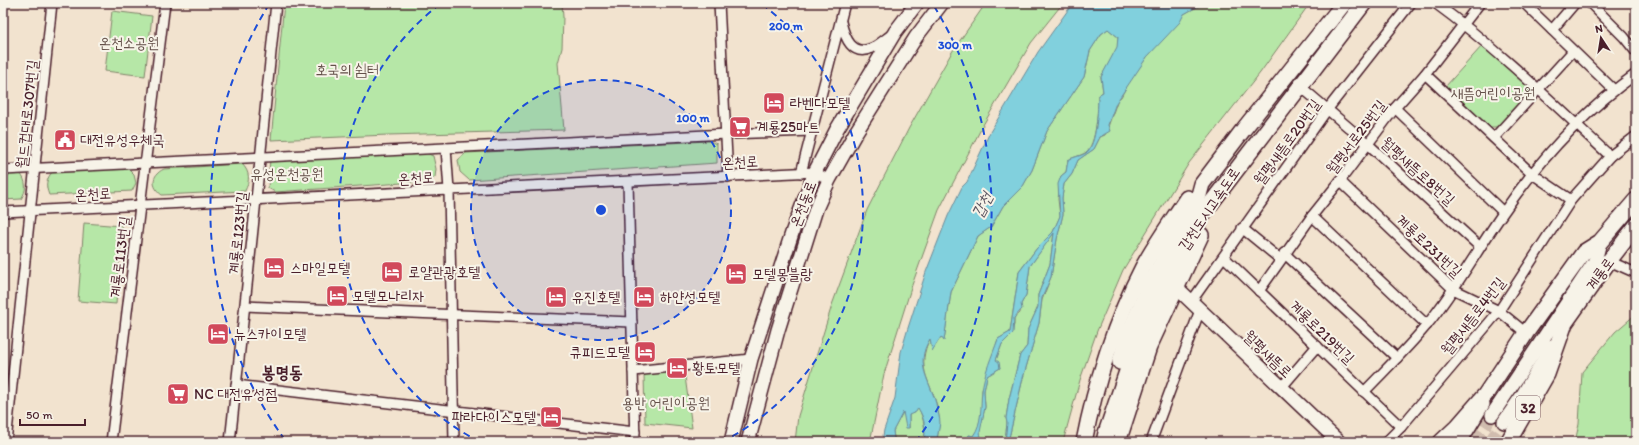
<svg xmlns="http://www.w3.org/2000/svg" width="1639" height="445" font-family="Itim,'Poor Story',sans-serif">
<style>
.green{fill:#b6e7a7;stroke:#808369}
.water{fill:#81d0dd;stroke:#6b8996}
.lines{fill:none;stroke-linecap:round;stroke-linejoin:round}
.secondary-tunnel{stroke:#d0bcae;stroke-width:13;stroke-dasharray:13 6;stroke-linecap:butt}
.street-casing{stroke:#4a1f2b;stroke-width:12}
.secondary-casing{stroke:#4a1f2b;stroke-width:16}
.primary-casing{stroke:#4a1f2b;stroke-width:18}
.street{stroke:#f7f3e8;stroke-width:9}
.secondary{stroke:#f7f3e8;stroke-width:13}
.primary{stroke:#f7f3e8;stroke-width:15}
.ring{fill:none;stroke:#1d4ed8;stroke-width:2;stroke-dasharray:7 5}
.labels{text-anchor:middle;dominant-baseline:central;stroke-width:4;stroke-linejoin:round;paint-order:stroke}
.shield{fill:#f7f3e8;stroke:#7e5f64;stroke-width:1}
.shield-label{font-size:14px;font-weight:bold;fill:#4a1f2b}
.park-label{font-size:15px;fill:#65514a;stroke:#f7f3e8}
.poi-label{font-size:15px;fill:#4a1f2b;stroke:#f7f3e8;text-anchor:start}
.street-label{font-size:15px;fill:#4a1f2b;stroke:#f7f3e8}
.water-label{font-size:16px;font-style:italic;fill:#5a5460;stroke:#f7f3e8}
.quarter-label{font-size:17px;font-weight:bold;fill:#4a1f2b;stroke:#f7f3e8}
.centre{fill:#1d4ed8;stroke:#f7f3e8;stroke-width:2}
.ring-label{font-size:12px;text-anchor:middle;font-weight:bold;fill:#1d4ed8;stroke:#f7f3e8;stroke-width:4;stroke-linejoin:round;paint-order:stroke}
</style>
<rect width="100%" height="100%" fill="#f2e3cf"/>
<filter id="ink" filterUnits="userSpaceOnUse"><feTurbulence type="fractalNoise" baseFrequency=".025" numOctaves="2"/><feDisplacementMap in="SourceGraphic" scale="8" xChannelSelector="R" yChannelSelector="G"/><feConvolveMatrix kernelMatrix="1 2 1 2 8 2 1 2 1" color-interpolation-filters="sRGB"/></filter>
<g filter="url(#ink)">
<g class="green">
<path d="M284,3H562L563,17L562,48L558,63L564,130L388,135L271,140Z"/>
<path d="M986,3H1063L1031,43L983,125L939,210L912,285L884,374L870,442H795L798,416L832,305L867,210L909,128L952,52Z"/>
<path d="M1204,3H1310L1260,73L1189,163L1123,270L1097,331L1080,380L1063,442H1008L1023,378L1039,323L1042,300L1051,277L1057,239L1063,214L1062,198L1064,184L1072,174L1078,160L1094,149L1100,137L1105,135L1118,99L1121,97L1130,80L1147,57L1184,14Z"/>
<path d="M112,11L152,16L145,76L105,71Z"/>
<path d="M1108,29L1118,37V47L1101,77L1103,92L1098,95C1098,108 1097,145 1085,153C1080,156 1073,157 1068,160L1066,172L1061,176L1058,199L1060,216L1053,232L1037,248L1019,272L1010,332L998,339L982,390V410L978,429L973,436L969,435L967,442H937C937,436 939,430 939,424C940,418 938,411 937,406C929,378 916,368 930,338L932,350L941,336L944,340L951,292L978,236L991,227L1003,206L1023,186L1032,170L1047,131L1084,77L1090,51L1101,34Z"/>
<path d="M1482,46L1531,90V92L1500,127H1490L1445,87Z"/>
<path d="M709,141L717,144V163L469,180L460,172L458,160L466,153Z"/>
<path d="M426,153L433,156L436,169L435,177L431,181L275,192L268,188L270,158Z"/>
<path d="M242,164C250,172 250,180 245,191L162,195C151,187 151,175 164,169Z"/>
<path d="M127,168L134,175L136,183L132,191L49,195C45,185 46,179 53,171Z"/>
<path d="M20,173C27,182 27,190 21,199L3,200V175Z"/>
<path d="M84,223L122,226L116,304L78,301Z"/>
<path d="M1054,232L1050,264L1038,295V307L1028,329L1027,346L1020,355L1009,399L1006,418L1007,423L1005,442H975L974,438H978L985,407L984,391L987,376L1000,368L996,360L1002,344L1008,338L1014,325V318L1020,313L1021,304L1026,295L1030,266Z"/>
<path d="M1636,314V442H1575L1579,424L1582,372L1615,332Z"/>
<path d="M684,369L692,428L645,423L644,374Z"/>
<path d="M918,407C924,419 926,429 924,442H893L894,438L893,431L903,412L909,428V415Z"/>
</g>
<path class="water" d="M1073,3H1204L1184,14L1180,22L1147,57L1116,103L1108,125L1110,131L1100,137L1094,149L1078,160L1072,174L1064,184L1062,198L1063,214L1057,239L1051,277L1042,298L1039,323L1023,378L1008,442H1005L1007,423L1006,418L1009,399L1020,355L1027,346L1028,329L1038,307V295L1050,264L1054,233L1030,266L1026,295L1021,304L1022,309L1014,318L1013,333L1002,344L996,360L999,362L1000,368L987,376L984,391L985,407L980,432L981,437L974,438L975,442H967L969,435L973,436C983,422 980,407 982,391C984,373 992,356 998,339L1010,332L1019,272L1037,248L1053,232L1060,216L1058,184L1061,176L1066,172L1068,160C1073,157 1081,156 1086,153C1097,145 1098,108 1098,95L1103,92L1101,77L1117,47L1118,37L1108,29L1101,34L1090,51L1084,77L1047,131L1032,170L1023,186L1003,206L991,227L978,236L951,292L944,341L941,337L932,351L930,339C913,366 932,382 937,408C938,413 940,418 940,423C939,430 937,436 937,442H924C926,429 925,419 918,408L916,412L909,415V428H906L903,412L893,431L894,438L893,442H882L884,430L895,398L901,352L908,328L926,272L948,216L962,187L967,182L990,132L1038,52Z"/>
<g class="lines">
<g class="secondary-tunnel">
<path d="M1474,442L1492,415"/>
<path d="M1490,442L1504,422"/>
</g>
<g class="street-casing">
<g id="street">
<path d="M719,3L728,177"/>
<path d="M1435,3C1498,49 1553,103 1610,156"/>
<path d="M1524,3L1614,90"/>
<path d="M1590,3L1624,37L1636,52"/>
<path d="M841,22C845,38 852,57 872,48C879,45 885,39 891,35"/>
<path d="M1552,30L1575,3"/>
<path d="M1425,74L1531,173L1571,200"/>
<path d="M1300,86L1368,144L1480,247"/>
<path d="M1395,108L1503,212"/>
<path d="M1494,138L1573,51"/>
<path d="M446,148L449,190L454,442"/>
<path d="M3,170L727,134L812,131"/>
<path d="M801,173L845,3"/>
<path d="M1340,181L1453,289L1499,311L1526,333"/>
<path d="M628,182L635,442"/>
<path d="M3,212L815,172L829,180"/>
<path d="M1312,216L1427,325"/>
<path d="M1242,228L1280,259"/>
<path d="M1284,253L1397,358"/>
<path d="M1224,257L1401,427"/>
<path d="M1609,261L1636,273"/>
<path d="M1259,291L1312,216L1340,181L1395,108L1425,74L1480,3"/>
<path d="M1191,302L1327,110L1411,3"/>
<path d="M245,306L632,322"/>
<path d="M633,371L751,359"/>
<path d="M236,385L635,432"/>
<path d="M1281,388L1317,346"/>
<path d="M1364,392C1385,370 1407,349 1426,326C1455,291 1477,250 1503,213C1540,159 1583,112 1636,74"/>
<path d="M6,442L52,3"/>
<path d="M111,442L165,3"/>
<path d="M230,442C246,296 262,149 276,3"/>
<path d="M1151,442L1200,310"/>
<path d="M1386,442L1401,427L1499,311L1571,200L1610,156L1636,136"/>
</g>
</g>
<g class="secondary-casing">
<g id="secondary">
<path d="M1177,288L1339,442"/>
<path d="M1492,415L1595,261L1600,242"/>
<path d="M1504,422L1522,396L1552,346"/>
<path d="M731,442L751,359L793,230L815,172L837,129L895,32L917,3"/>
<path d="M748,442L778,330L816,209L829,180L856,132L916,37L942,3"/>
<path d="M1460,442L1483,404"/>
</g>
</g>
<g class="primary-casing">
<g id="primary">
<path d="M1120,362L1126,341L1149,286L1199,195L1202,184L1243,130L1344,3"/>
<path d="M1084,442C1095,384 1116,319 1143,267C1156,243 1172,221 1187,198"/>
<path d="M1104,442L1106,433L1135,348L1158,294L1178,255L1205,211L1364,3"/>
<path d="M1118,442L1149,347L1201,235"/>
<path d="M1441,442L1458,426L1485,395L1526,333L1584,252L1600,242L1636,200"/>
<path d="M1508,442L1547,374L1565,323L1609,261L1636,226"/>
</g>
</g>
<use href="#street" class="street"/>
<use href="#secondary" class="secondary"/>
<use href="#primary" class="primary"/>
</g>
</g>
<circle cx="601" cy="210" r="130" fill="#1d4ed8" fill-opacity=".12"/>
<g class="ring">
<circle cx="601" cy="210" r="130"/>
<path d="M480 442A261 261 0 0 1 440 4M762 4A261 261 0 0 1 722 442"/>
<path d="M285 440A391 391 0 0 1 268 6M934 6A391 391 0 0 1 917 440"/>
</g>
<defs>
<g id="hotel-square" transform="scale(1.15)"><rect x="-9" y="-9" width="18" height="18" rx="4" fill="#d1495b" stroke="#f7f3e8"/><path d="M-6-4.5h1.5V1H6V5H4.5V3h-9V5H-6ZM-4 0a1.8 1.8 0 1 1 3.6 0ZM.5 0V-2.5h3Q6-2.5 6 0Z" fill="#fff"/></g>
<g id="supermarket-square" transform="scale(1.15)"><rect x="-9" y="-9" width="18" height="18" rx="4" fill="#d1495b" stroke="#f7f3e8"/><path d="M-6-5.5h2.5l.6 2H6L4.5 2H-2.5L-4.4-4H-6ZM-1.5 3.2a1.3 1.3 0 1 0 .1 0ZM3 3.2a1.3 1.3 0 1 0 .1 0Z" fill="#fff"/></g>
<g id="civic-square" transform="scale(1.15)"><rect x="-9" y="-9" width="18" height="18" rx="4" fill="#d1495b" stroke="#f7f3e8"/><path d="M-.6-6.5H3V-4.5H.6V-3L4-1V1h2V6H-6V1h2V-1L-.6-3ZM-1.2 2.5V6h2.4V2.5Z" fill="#fff"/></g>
</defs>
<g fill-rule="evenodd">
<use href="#hotel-square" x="774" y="103"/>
<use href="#supermarket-square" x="740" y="127"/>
<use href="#civic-square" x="65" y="140"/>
<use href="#hotel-square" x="274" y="268"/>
<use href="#hotel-square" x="392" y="272"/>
<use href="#hotel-square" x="736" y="274"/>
<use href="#hotel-square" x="337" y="296"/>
<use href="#hotel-square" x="556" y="297"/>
<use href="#hotel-square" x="644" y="297"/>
<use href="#hotel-square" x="218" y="334"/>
<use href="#hotel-square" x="645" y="352"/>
<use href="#hotel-square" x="677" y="368"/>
<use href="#supermarket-square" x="178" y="394"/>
<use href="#hotel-square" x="551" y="417"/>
</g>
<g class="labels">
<rect class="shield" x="1516" y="396" width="24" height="24" rx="3"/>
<g class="shield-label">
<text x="1528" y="408">32</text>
</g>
<g class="park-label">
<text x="129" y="43">온천소공원</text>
<text x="347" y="70">호국의 쉼터</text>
<text x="1493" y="93">새뜸어린이공원</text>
<text x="287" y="174">유성온천공원</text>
<text x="666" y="403">용반 어린이공원</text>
</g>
<g class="poi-label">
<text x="790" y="103">라벤다모텔</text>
<text x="756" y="127">계룡25마트</text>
<text x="80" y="140">대전유성우체국</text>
<text x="290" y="268">스마일모텔</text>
<text x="408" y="272">로얄관광호텔</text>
<text x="752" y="274">모텔몽블랑</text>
<text x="352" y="296">모텔모나리자</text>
<text x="572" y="297">유진호텔</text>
<text x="660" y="297">하얀성모텔</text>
<text x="234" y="334">뉴스카이모텔</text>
<text x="630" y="352" text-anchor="end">큐피드모텔</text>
<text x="692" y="368">황토모텔</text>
<text x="194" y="394">NC 대전유성점</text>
<text x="536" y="417" text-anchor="end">파라다이스모텔</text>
</g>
<g class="street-label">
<text transform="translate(27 114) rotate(-84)">월드컵대로307번길</text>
<text transform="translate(1356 137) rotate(-53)">월평서로25번길</text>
<text transform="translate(1287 142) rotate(-54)">월평새뜸로20번길</text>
<text transform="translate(740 162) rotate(-3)">온천로</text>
<text transform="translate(1418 171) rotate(42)">월평새뜸로8번길</text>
<text transform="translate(416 178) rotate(-3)">온천로</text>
<text transform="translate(93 194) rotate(-3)">온천로</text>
<text transform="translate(803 204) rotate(-69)">온천동로</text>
<text transform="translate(1209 209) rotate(-56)">갑천도시고속도로</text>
<text transform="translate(238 233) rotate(-84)">계룡로123번길</text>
<text transform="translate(1429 246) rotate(43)">계룡로231번길</text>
<text transform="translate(120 257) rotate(-83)">계룡로113번길</text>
<text transform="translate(1600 274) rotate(-54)">계룡로</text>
<text transform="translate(1473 316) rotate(-52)">월평새뜸로4번길</text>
<text transform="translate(1322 332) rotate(44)">계룡로219번길</text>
<text transform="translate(1268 354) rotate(44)">월평새뜸로</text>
</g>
<g class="water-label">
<text transform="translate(982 205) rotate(-62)">갑천</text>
</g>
<g class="quarter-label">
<text x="282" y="372">봉명동</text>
</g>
</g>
<circle cx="601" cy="210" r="6" class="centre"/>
<g class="ring-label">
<text x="786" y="30">200 m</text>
<text x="955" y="49">300 m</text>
<text x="693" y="122">100 m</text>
</g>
<rect width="1639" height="445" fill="none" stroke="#f7f3e8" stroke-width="16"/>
<rect x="8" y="8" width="1623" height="429" fill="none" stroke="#4a1f2b" stroke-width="1.5" filter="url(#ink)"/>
<g transform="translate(1601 38) rotate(348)" stroke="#f7f3e8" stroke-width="3" paint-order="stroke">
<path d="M0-3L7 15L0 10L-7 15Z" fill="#4a1f2b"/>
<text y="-6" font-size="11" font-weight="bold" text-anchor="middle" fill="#4a1f2b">N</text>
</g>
<path d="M20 419v6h65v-6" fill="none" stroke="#4a1f2b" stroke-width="2"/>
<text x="26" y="419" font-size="12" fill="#4a1f2b" stroke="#f7f3e8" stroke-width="3" paint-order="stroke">50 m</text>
</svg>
